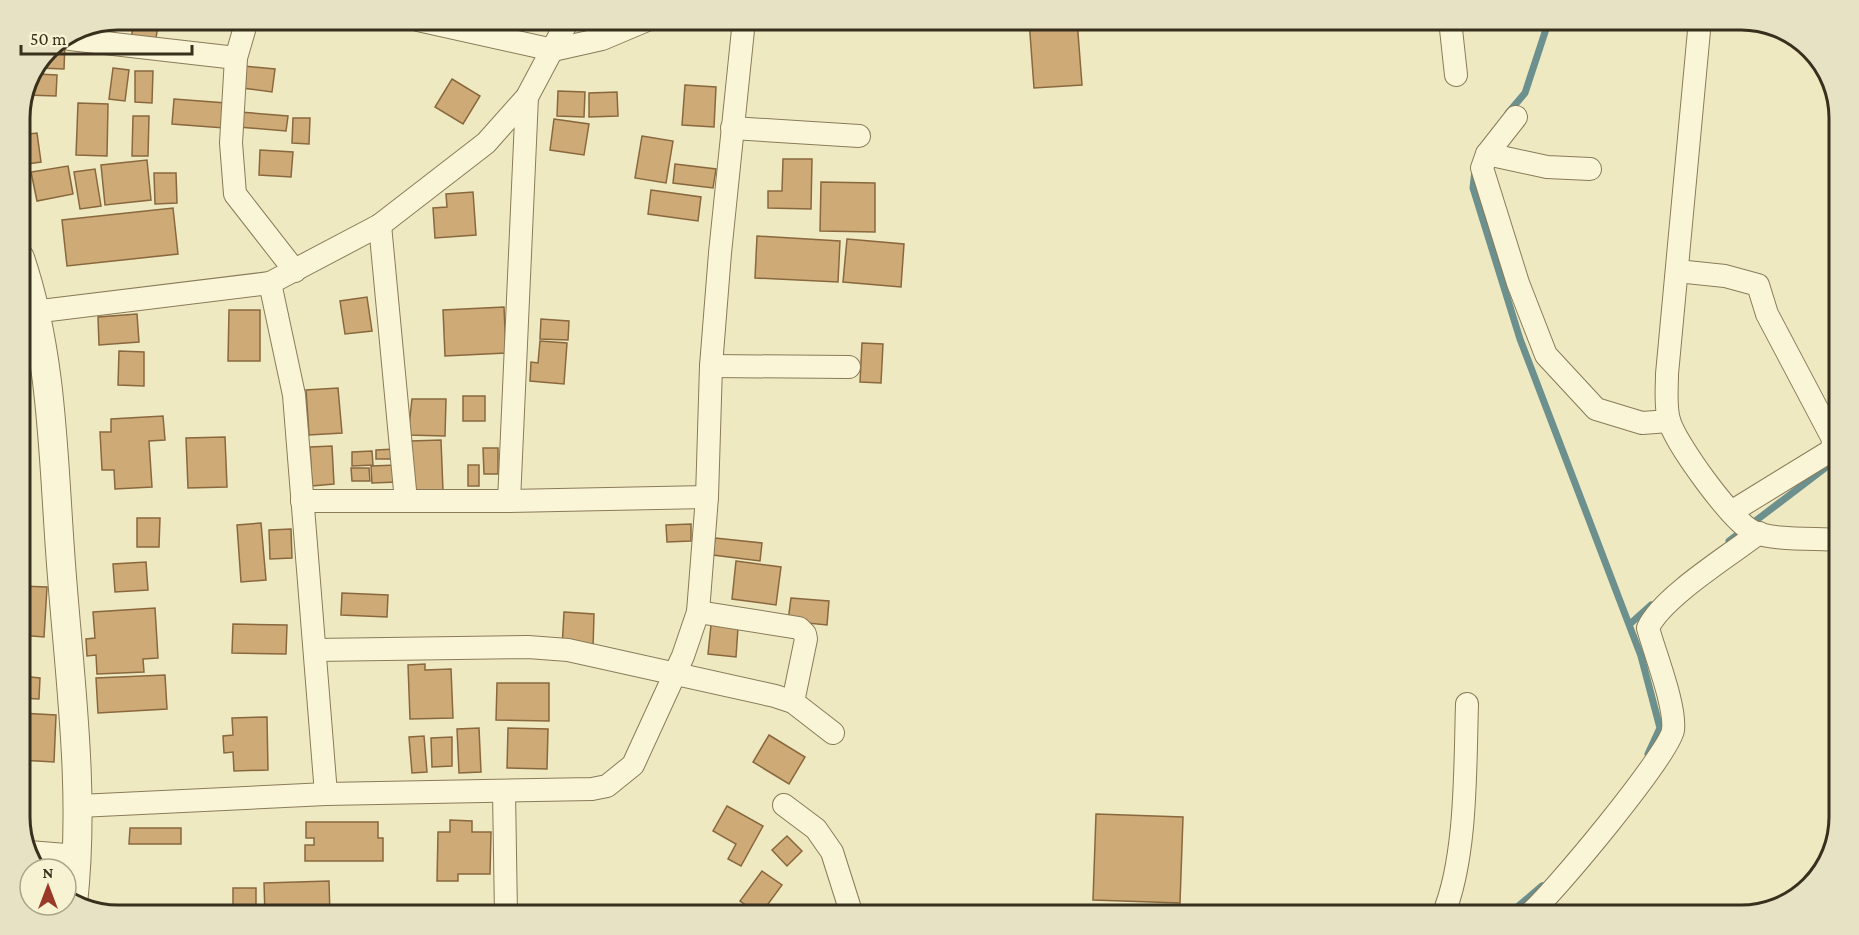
<svg xmlns="http://www.w3.org/2000/svg" width="1859" height="935" font-family="'Crimson Pro',serif">
<style>
.lines{fill:none;stroke-linecap:round;stroke-linejoin:round}
.stream{stroke:#6b908d;stroke-width:7}
.building{fill:#ceaa77;stroke:#89683e;stroke-width:1.5}
.minor-casing{stroke:#897b59;stroke-width:24}
.tertiary-casing{stroke:#897b59;stroke-width:30}
.minor{stroke:#f9f5d6;stroke-width:22}
.tertiary{stroke:#f9f5d6;stroke-width:28}
.rim{fill:none;stroke:#392f1d;stroke-width:3}
</style>
<rect width="100%" height="100%" fill="#efe9c2"/>
<g class="lines">
<g class="stream">
<path d="M1508,113L1525,93L1549,20"/>
<path d="M1475,170L1473,188L1520,339L1641,656L1660,728L1648,754"/>
<path d="M1729,541L1833,462"/>
<path d="M1631,623L1651,605"/>
<path d="M1508,915L1542,886"/>
</g>
</g>
<g class="building">
<path d="M134,20H159L155,44L131,40Z"/>
<path d="M1029,20H1077L1082,85L1034,88Z"/>
<path d="M60,43H65L64,69L40,68L48,48Z"/>
<path d="M244,66L275,69L272,92L242,88Z"/>
<path d="M113,68L129,70L125,101L109,99Z"/>
<path d="M135,71H153L152,103L135,102Z"/>
<path d="M37,74L57,75L56,96L27,95Z"/>
<path d="M452,79L480,96L463,124L435,107Z"/>
<path d="M685,85L716,87L714,127L682,125Z"/>
<path d="M558,91L585,92L584,117L557,116Z"/>
<path d="M617,92L618,116L589,117V93Z"/>
<path d="M174,99L226,103L224,128L172,124Z"/>
<path d="M78,103L108,104L107,156L76,155Z"/>
<path d="M240,112L288,116L286,131L239,127Z"/>
<path d="M133,116H149L148,156H132Z"/>
<path d="M293,118H310L309,144L292,143Z"/>
<path d="M554,119L589,124L584,155L550,150Z"/>
<path d="M37,133L41,162L20,165V135Z"/>
<path d="M642,136L673,141L666,183L635,178Z"/>
<path d="M260,150L293,152L291,177L259,175Z"/>
<path d="M783,159H812L811,209L768,208V191H782Z"/>
<path d="M147,160L151,200L105,205L101,165Z"/>
<path d="M675,164L716,169L713,188L673,183Z"/>
<path d="M68,166L73,194L37,201L31,172Z"/>
<path d="M95,169L101,206L80,209L74,172Z"/>
<path d="M154,173H176L177,203L155,204Z"/>
<path d="M821,182L875,183V232L820,231Z"/>
<path d="M651,190L701,197L698,221L648,214Z"/>
<path d="M473,192L476,235L435,238L433,208L447,207L446,194Z"/>
<path d="M173,208L178,254L67,266L62,220Z"/>
<path d="M757,236L840,241L838,282L755,278Z"/>
<path d="M847,239L904,244L901,287L843,282Z"/>
<path d="M367,297L372,331L345,334L340,301Z"/>
<path d="M504,307L506,353L445,356L443,310Z"/>
<path d="M229,310H260V361H228Z"/>
<path d="M137,314L139,342L99,345L98,317Z"/>
<path d="M541,319L569,321L568,340L540,339Z"/>
<path d="M540,341L567,343L564,384L530,381L531,362L538,363Z"/>
<path d="M862,343L883,344L881,383L860,382Z"/>
<path d="M119,351L144,352V386L118,385Z"/>
<path d="M338,388L342,433L309,435L306,390Z"/>
<rect x="463" y="396" width="22" height="25"/>
<path d="M412,399H446L445,436L408,435Z"/>
<path d="M163,416L165,440L149,441L152,487L115,489L114,470H102L100,432H111V419Z"/>
<path d="M225,437L227,487L188,488L186,438Z"/>
<path d="M441,440L443,491L411,492L410,441Z"/>
<path d="M332,446L334,484L312,486L310,447Z"/>
<path d="M483,448H498V474H484Z"/>
<path d="M395,449L396,459H376V450Z"/>
<path d="M372,451L373,465L352,466V452Z"/>
<path d="M397,465V482L372,483L371,466Z"/>
<rect x="468" y="465" width="11" height="21"/>
<path d="M351,468H369L370,481H352Z"/>
<path d="M137,518H160L159,547H137Z"/>
<path d="M261,523L266,580L241,582L237,525Z"/>
<path d="M691,524V541L667,542L666,525Z"/>
<path d="M291,529L292,558L270,559L269,530Z"/>
<path d="M715,538L762,543L760,561L713,555Z"/>
<path d="M736,561L781,567L776,605L732,599Z"/>
<path d="M146,562L148,590L115,592L113,564Z"/>
<path d="M20,586L47,587L44,637L20,635Z"/>
<path d="M342,593L388,595L387,617L341,615Z"/>
<path d="M791,598L829,601L827,625L788,621Z"/>
<path d="M155,608L158,658L143,659L144,672L97,674L96,655L87,656L86,639L95,638L93,612Z"/>
<path d="M564,612L594,614L593,649L562,648Z"/>
<path d="M233,624L287,625L286,654L232,653Z"/>
<path d="M711,625L738,628L736,657L708,654Z"/>
<path d="M425,664V670L451,669L453,718L410,719L408,665Z"/>
<path d="M165,675L167,709L98,713L96,678Z"/>
<path d="M20,676L40,678L39,699L20,698Z"/>
<path d="M497,683H549V721L496,720Z"/>
<path d="M20,713L56,715L54,762L20,760Z"/>
<path d="M267,717L268,770L234,771L233,752L224,753L223,736L233,735L232,718Z"/>
<path d="M479,728L481,772L459,773L457,729Z"/>
<path d="M508,728L548,729L547,769L507,768Z"/>
<path d="M769,735L805,757L789,784L753,762Z"/>
<path d="M424,736L427,772L412,773L409,737Z"/>
<path d="M452,737V766L432,767L431,738Z"/>
<path d="M20,803L30,804L28,836L24,835L20,824Z"/>
<path d="M727,806L763,826L741,866L728,859L736,844L713,831Z"/>
<path d="M1096,814L1183,817L1180,903L1093,900Z"/>
<path d="M450,820L472,821V832H491L490,874H458V881H437L438,832H450Z"/>
<path d="M306,822H378V838H383V861H305V845H314V838H306Z"/>
<path d="M130,828H181V844H129Z"/>
<path d="M787,836L802,851L787,866L772,850Z"/>
<path d="M762,871L782,885L760,915L740,901Z"/>
<path d="M329,881L330,915H265L264,883Z"/>
<rect x="233" y="888" width="23" height="27"/>
<path d="M98,906L119,908L118,915L97,911Z"/>
</g>
<g class="lines">
<g class="minor-casing">
<g id="minor">
<path d="M247,20L236,58L231,143L235,194L295,271"/>
<path d="M418,20L553,50L602,39L647,20"/>
<path d="M1450,20L1456,75"/>
<path d="M1700,20L1667,374C1667,388 1665,406 1669,420C1675,443 1731,520 1752,531C1771,541 1817,538 1839,540"/>
<path d="M70,39L236,58"/>
<path d="M1516,117L1487,154L1482,168L1518,283L1546,355L1596,409L1642,423L1669,421"/>
<path d="M732,128L859,136"/>
<path d="M1487,154L1547,167L1590,169"/>
<path d="M380,225L406,501"/>
<path d="M1677,271L1725,276L1758,285L1767,314L1833,439L1832,450L1731,512"/>
<path d="M33,312L270,283"/>
<path d="M711,366L849,367"/>
<path d="M302,501H509L707,497"/>
<path d="M509,501L527,97"/>
<path d="M698,612L799,628L805,634L806,639L793,702"/>
<path d="M315,650L528,647L568,650L775,696L793,702L833,733"/>
<path d="M504,791L506,915"/>
<path d="M326,794L294,395L270,283L380,225L486,143L527,97L568,20"/>
<path d="M784,805L816,829L832,852L852,915"/>
<path d="M79,806L326,794L592,789L607,786L633,765L683,656L698,612L707,497L711,366L720,253L744,20"/>
<path d="M29,852L78,856"/>
<path d="M1443,915C1467,858 1465,767 1467,704"/>
<path d="M1528,915C1551,897 1670,753 1673,730C1676,706 1655,654 1648,628C1661,598 1730,555 1759,533"/>
</g>
</g>
<g class="tertiary-casing">
<path id="tertiary" d="M20,258C52,352 53,452 60,550C68,669 86,785 73,904"/>
</g>
<use href="#minor" class="minor"/>
<use href="#tertiary" class="tertiary"/>
</g>
<path d="M0 0H1859V935H0ZM118 30H1741A88 88 0 0 1 1829 118V817A88 88 0 0 1 1741 905H118A88 88 0 0 1 30 817V118A88 88 0 0 1 118 30Z" fill="#e7e2c4" fill-rule="evenodd"/>
<path class="rim" d="M118 30H1741A88 88 0 0 1 1829 118V817A88 88 0 0 1 1741 905H118A88 88 0 0 1 30 817V118A88 88 0 0 1 118 30Z"/>
<g transform="translate(48 887)"><circle r="28" fill="#f6f2d2" stroke="#aaa48a" stroke-width="1.5"/>
<path d="M0-4.5L10 22L0 15L-10 22Z" fill="#993a28"/>
<text y="-9" font-size="16" font-weight="bold" text-anchor="middle" fill="#392f1d">N</text>
</g>
<path d="M21 45v9h171v-9" fill="none" stroke="#392f1d" stroke-width="3"/>
<text x="30" y="45" font-size="18" fill="#392f1d" stroke="#f6f2d2" stroke-width="4.5" paint-order="stroke">50 m</text>
</svg>
